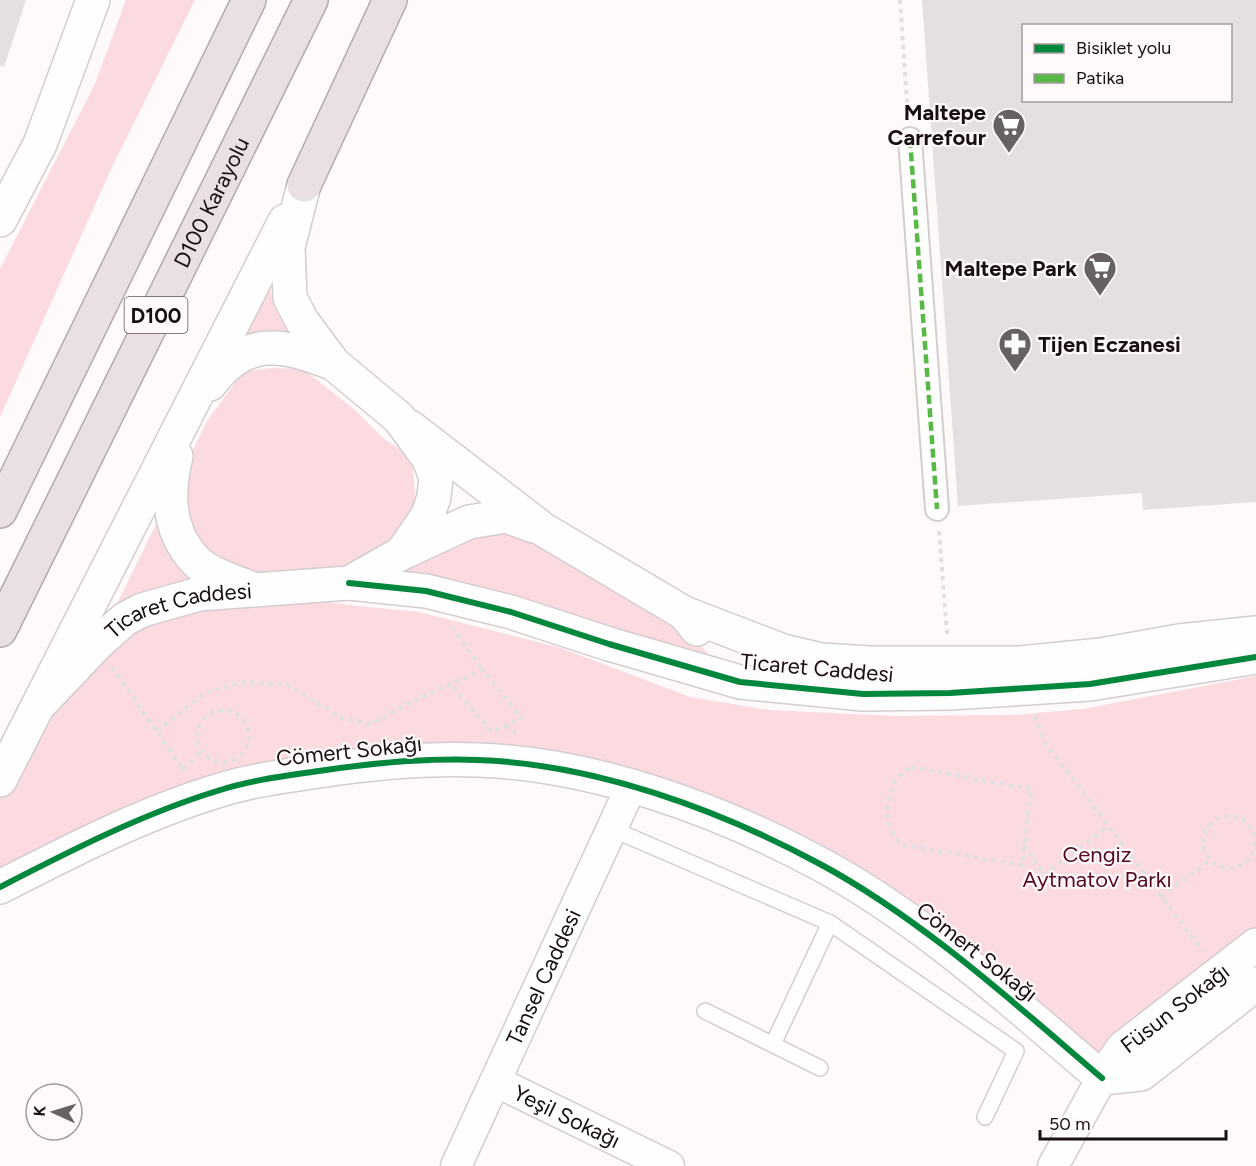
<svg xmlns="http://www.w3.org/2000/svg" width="1256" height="1166" font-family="Figtree,sans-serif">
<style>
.green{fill:#fbdbe0}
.building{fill:#e6dfdf;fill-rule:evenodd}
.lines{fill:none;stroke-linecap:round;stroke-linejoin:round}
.service-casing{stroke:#d4cdce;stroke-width:18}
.pedestrian-casing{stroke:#d4cdce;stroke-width:26}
.minor-casing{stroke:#d4cdce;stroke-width:33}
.tertiary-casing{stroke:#d4cdce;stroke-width:36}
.secondary-casing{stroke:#d4cdce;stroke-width:36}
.trunk-casing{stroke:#b5a8aa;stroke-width:36}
.path{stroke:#e1e0e0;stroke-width:4;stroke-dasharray:4.5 4.5;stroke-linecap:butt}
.service{stroke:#fffefe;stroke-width:15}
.pedestrian{stroke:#fffefe;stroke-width:22}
.minor{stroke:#fffefe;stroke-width:30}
.tertiary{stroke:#fffefe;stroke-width:33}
.secondary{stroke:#fffefe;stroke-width:33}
.trunk{stroke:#eae0e2;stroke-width:33}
.quiet{stroke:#58b947;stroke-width:4.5;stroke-dasharray:9 4.5;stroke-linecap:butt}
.cycleway-casing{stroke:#fff9f9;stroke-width:10}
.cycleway{stroke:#00873e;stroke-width:6}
.labels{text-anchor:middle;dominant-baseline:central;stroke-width:4.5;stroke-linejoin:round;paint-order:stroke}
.shield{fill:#fff9f9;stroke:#5d5556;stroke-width:1.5}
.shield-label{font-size:21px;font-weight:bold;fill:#180f10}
.poi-label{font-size:22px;font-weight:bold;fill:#180f10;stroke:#fff9f9;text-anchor:end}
.street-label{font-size:22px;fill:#180f10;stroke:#fff9f9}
.park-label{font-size:22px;fill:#550722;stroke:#fff9f9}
</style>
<rect width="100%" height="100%" fill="#fefafa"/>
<g class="green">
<path d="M126,0H195L111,169L0,417V269L94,86Z"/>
<path d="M268,267C271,302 274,319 302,343L225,354Z"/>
<path d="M272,368L303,369L355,410L384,439L400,449L413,468L416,506L402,532L377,552L323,573L260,576L219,562L183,526L188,460L207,421L243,372Z"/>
<path d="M157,522L171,557L193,581L116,606Z"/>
<path d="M482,530L528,536L583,572L680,622L717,664L398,577L415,560Z"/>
<path d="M257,591L348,605L419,612L561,648L690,697L769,710L896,716L1012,715L1083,709L1256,676V945L1102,1078L821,864L551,764L285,776L0,887V780L39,705L146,612Z"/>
</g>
<g class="building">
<path d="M0,0H26L4,67L0,66Z"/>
<path d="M922,0H1256V502L1143,510L1142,493L958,506ZM1023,26H1230V100H1023Z"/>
</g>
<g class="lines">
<g class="service-casing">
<g id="service">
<path d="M612,829L830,923L1016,1051L985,1117"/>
<path d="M705,1011L820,1068"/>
<path d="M773,1044L830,923"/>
</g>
</g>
<g class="pedestrian-casing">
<path id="pedestrian" d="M910,139L937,509"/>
</g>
<g class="minor-casing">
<g id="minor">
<path id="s1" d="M495,1081L669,1166"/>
<path id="s2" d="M456,1166L631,787"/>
<path d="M1053,1166L1102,1078"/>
</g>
</g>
<g class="tertiary-casing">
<g id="tertiary">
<path d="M410,427L544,530L684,613L697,629"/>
<path d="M402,553L469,522L506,516L534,526"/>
<path d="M349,583L426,591L511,612L609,644L740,682L863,694L950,693L1090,684L1256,657"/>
<path d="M684,613L783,651L821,660L870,663H1020L1101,655L1179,641L1256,633"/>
<path d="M0,887C70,851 142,814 217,791C251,780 285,776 319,771C372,763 424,758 478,760C594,764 718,809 820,864C922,919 1014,1003 1102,1078"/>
<path id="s3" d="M1102,1078L1123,1048L1256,945"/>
<path d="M1102,1078L1141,1074L1256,984"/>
</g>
</g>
<g class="secondary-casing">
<g id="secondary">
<path d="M0,220L40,144L93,0"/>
<path d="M210,384C246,335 284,344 334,364"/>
<path d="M176,456C167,493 167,531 196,561C208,574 234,581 250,588"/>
<path id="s4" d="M39,705L97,644L125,619L142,610L199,594L349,583L402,553L428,515L434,497L436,478L429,459L399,418L334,364L302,321L290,298L288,247L304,185"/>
<path d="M0,780L285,221"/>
</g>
</g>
<g class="trunk-casing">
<g id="trunk">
<path d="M304,185L390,0"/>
<path d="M0,511L249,0"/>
<path id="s5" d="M0,630L311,0"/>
</g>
</g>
<g class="path">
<path d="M900,0L908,116"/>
<path d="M939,531L947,634"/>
<path d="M452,627L483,670"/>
<path d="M112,667L183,769L180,771"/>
<circle cx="223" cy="736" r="26"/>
<path d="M1035,716L1044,741L1203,951"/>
<path d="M505,726L517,734"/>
<path d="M157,731L205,693L245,682L288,685L342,718L371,724L411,702L483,670L522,718L492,732L451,684"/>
<path d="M911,767L1031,789L1022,865L902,845L893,835L886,811L895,780Z"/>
<path d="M183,769L201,752"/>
<circle cx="1229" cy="842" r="26"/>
<path d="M1024,845L1044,875L1108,826"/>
<path d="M1161,897L1211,860"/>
</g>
<use href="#service" class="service"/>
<use href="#pedestrian" class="pedestrian"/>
<use href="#minor" class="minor"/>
<use href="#tertiary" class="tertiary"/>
<use href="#secondary" class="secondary"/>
<use href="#trunk" class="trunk"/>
<path class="quiet" d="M910,139L937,509"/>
<g class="cycleway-casing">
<g id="cycleway">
<path d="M349,583L426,591L511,612L609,644L740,682L863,694L950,693L1090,684L1256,657"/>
<path d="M0,887C70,851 142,814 217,791C251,780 285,776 319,771C372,763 424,758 478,760C594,764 718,809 820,864C922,919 1014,1003 1102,1078"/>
</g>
</g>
<use href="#cycleway" class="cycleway"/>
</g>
<defs>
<g id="supermarket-pin" transform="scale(1.725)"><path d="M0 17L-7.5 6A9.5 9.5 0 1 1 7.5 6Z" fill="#686162" stroke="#fff9f9"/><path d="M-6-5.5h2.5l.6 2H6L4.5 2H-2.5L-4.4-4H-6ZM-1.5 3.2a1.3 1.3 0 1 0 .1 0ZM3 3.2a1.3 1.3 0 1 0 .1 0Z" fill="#fff"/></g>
<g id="pharmacy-pin" transform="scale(1.725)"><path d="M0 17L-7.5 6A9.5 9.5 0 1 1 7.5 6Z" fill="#686162" stroke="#fff9f9"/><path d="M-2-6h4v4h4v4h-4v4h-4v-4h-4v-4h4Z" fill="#fff"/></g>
</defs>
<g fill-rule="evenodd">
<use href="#supermarket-pin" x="1009" y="125"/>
<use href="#supermarket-pin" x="1100" y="268"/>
<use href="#pharmacy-pin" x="1015" y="344"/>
</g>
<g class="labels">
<rect class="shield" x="124.5" y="297" width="63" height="36" rx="4.5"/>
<g class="shield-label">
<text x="156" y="315">D100</text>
</g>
<g class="poi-label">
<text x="986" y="112">Maltepe<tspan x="986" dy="25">Carrefour</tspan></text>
<text x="1077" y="268">Maltepe Park</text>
<text x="1038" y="344" text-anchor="start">Tijen Eczanesi</text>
</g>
<g class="street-label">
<text stroke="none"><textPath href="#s5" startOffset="477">D100 Karayolu</textPath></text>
<text stroke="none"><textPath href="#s4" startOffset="176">Ticaret Caddesi</textPath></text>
<text transform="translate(817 668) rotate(5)">Ticaret Caddesi</text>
<text transform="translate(349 751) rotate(-6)">Cömert Sokağı</text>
<text transform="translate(977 952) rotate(38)">Cömert Sokağı</text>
<text stroke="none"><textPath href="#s2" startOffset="208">Tansel Caddesi</textPath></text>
<text stroke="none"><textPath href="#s3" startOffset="102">Füsun Sokağı</textPath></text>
<text stroke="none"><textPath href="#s1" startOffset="80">Yeşil Sokağı</textPath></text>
</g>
<g class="park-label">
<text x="1097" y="854">Cengiz<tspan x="1097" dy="25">Aytmatov Parkı</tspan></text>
</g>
</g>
<rect x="1022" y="24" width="210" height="78" fill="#fff9f9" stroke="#a39b9c" stroke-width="1.5"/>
<rect x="1034" y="44" width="30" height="9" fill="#00873e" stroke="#a39b9c" stroke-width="1.5"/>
<text x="1076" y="54" font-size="18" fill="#180f10">Bisiklet yolu</text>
<rect x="1034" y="74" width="30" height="9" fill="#58b947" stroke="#a39b9c" stroke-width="1.5"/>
<text x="1076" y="84" font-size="18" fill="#180f10">Patika</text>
<g transform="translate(54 1112) rotate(274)"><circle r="28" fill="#fff9f9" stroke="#a39b9c" stroke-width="1.5"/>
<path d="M0-4.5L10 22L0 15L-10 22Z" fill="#686162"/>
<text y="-9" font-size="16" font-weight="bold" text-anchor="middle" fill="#180f10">K</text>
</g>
<path d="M1040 1130v9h186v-9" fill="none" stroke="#180f10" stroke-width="3"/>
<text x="1049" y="1130" font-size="18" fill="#180f10" stroke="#fff9f9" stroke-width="4.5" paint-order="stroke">50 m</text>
</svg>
